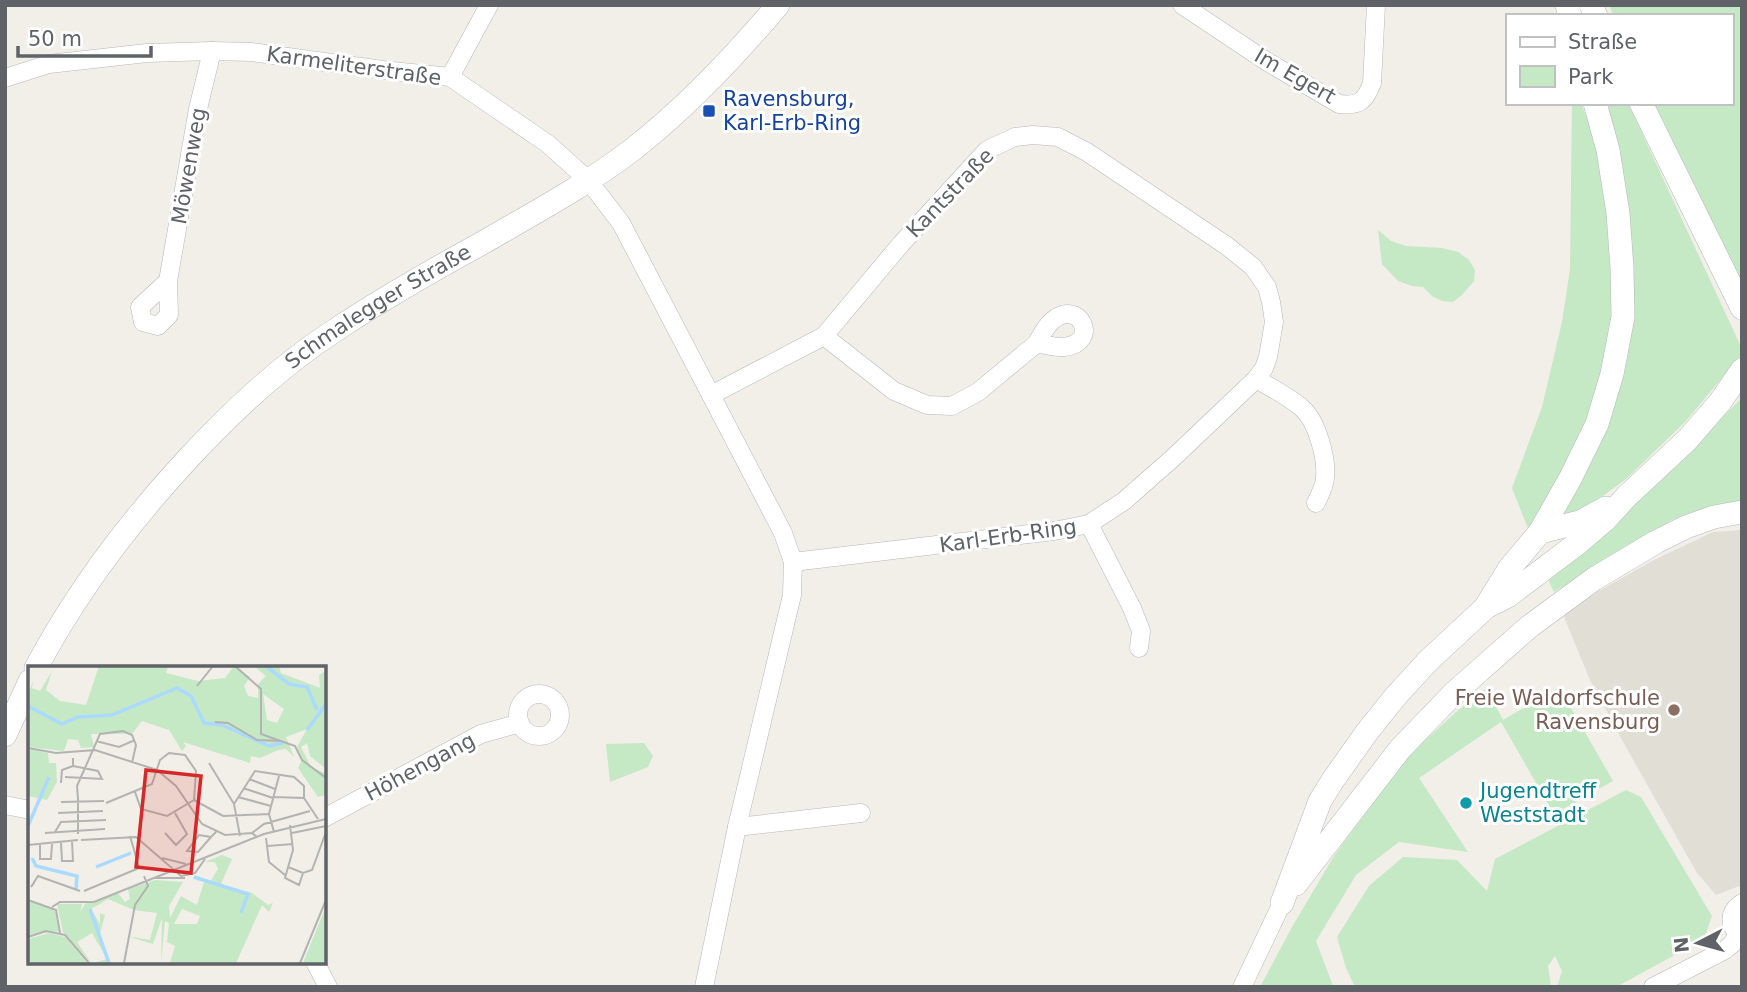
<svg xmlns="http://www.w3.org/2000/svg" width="1747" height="992" font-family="'DejaVu Sans',sans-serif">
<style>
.education{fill:#e1ded6}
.green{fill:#c5e8c5}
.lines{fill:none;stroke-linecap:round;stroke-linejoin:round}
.minor-casing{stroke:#b5b8bc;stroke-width:19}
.tertiary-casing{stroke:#b5b8bc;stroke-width:24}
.minor{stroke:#fff;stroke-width:18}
.tertiary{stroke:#fff;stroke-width:23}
.transit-dot{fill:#1a4fb4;stroke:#fff;stroke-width:2.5}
.education-dot{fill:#8d6e63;stroke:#fff;stroke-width:2.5}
.culture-dot{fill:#0f9aa8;stroke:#fff;stroke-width:2.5}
.labels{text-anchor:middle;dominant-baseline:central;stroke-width:6;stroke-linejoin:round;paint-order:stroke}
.street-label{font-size:21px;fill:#5f6368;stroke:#fff}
.transit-label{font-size:21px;fill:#164399;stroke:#fff;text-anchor:start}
.education-label{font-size:21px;fill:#785e54;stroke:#fff;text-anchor:end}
.culture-label{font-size:21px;fill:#0d838f;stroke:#fff;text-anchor:start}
.inset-river{fill:none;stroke:#aadaff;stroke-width:3.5}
.inset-road{fill:none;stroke:#b3b3b1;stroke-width:2}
.view{fill:#d62828;fill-opacity:0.15;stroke:#d62828;stroke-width:3.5}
.inset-edge{fill:none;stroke:#5f6368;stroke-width:3.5}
</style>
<rect width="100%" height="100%" fill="#f1efe8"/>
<path class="education" d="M1742,530V885L1716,895L1697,873L1622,740L1590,680L1562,612L1652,561L1713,532Z"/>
<g class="green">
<path d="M1609,5H1742V295L1654,103H1731V16H1614Z"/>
<path d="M1572,103H1581L1595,139L1611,216L1615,283L1611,339L1595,407L1576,451L1529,531L1512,488L1542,407L1562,322L1570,269Z"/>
<path d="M1602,103H1628L1742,349V354L1685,422L1626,479L1578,514L1556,521L1627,343L1633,272L1628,207Z"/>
<path d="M1378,230L1391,241L1406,246L1442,248L1458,252L1469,260L1475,270L1474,281L1462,295L1453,302L1442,301L1432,296L1423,287L1412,286L1398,281L1382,264Z"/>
<path d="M1742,398V504L1708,508L1674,519L1637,540L1554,592L1546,575L1670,468Z"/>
<path d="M1559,687L1613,781L1554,814L1501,722L1419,778L1468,852L1399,842L1356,875L1316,941L1333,986L1260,987L1292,927L1334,856L1404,760L1457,711L1486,688L1503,720Z"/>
<path d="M644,743L653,756L648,767L610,782L606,744Z"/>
<path d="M1626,790L1641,797L1712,916L1704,939L1616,987H1557L1562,971L1555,956L1548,966L1551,987H1355L1346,968L1337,937L1369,886L1403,857L1457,860L1487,891L1495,859Z"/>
</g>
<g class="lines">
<g class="minor-casing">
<g id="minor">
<path d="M1182,5L1266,61L1339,104C1359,106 1365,102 1372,83L1376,5"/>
<path d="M450,77L489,5"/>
<path d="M5,78L49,64L147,53L212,51L251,52L383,70L450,77L548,144L588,180L621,223L783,533L793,562L792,595L737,827L704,987"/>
<path d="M168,281L140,307L143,322L158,326L169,315L168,281L198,109L212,51"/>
<path d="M824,336L894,391L927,405L952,406L978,392L1036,344C1045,344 1056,348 1064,347C1101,343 1080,297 1052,321C1045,327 1041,336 1036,344"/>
<path d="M1256,379C1272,388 1290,397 1303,409C1317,422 1327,458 1325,477C1325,486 1320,494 1316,503"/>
<path d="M711,395L824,336L901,244L987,150L1015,137L1033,135L1058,137L1087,152L1227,246L1253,267L1267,287L1271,302L1274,322L1268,357L1264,368L1256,379L1174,457L1124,501L1089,524L1054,531L793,562"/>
<path d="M1089,524L1132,608L1141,631L1139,648"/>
<circle cx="539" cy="715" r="21"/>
<path d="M5,805L30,810"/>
<path d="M324,818L481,734L520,723"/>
<path d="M737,827L861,813"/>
<path d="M1742,903C1728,912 1728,927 1742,936"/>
<path d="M315,962L328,987"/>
<path d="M1242,987L1282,903"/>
<path d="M1653,987L1725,950L1732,944L1738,934"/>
</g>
</g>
<g class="tertiary-casing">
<g id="tertiary">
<path d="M1567,5L1570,16"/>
<path d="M1591,5L1596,16"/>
<path d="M1641,103L1742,308"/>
<path d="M1540,532L1580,522L1606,508"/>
<path d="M1488,606L1508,596L1578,543L1606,519L1627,496L1687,440L1720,402L1742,370"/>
<path id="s1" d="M36,668C76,593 126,526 184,463C229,414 277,368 334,331C382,299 433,270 484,242C534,213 586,185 632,150C686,108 734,57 778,5"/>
<path d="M5,735L30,681"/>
<path d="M1296,884L1400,749L1454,693L1530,626L1594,579L1656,542L1686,527L1714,517L1742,512"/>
<path d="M1282,903L1320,801L1333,780L1367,732L1395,697L1428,661L1485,608L1509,569L1540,532L1570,479L1597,424L1612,374L1623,317L1622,268L1618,213L1608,150L1595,103"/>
</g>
</g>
<use href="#minor" class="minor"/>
<use href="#tertiary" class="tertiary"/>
</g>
<rect class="transit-dot" x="702" y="104" width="14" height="14" rx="3.5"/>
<circle class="education-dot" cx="1674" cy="710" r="7"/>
<circle class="culture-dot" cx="1466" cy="803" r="7"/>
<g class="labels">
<g class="street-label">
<text transform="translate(354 66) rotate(8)">Karmeliterstraße</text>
<text transform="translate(1295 76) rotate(30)">Im Egert</text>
<text transform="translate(189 166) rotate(-80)">Möwenweg</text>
<text transform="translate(950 193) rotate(-46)">Kantstraße</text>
<text stroke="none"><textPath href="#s1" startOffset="504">Schmalegger Straße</textPath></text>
<text transform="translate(1008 536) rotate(-8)">Karl-Erb-Ring</text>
<text transform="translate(420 767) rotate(-28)">Höhengang</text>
</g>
<g class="transit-label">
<text x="723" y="99">Ravensburg,<tspan x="723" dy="24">Karl-Erb-Ring</tspan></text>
</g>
<g class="education-label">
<text x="1660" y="698">Freie Waldorfschule<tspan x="1660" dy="24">Ravensburg</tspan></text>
</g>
<g class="culture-label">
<text x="1480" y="791">Jugendtreff<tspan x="1480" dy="24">Weststadt</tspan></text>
</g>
</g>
<g transform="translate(28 666)">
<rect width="298" height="298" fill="#f1efe8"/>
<path d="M71,0H140L138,7L170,15L197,12L206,0L222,11L216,20L220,30L230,32V18L238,10L226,0H251L253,7L292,22L291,9L297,5V102L282,90L279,77L273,81L283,101L297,107V129L290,131L270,102L274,94L269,81L279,63L258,71L266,91L258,83L250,84L232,92L223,90L222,97L155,76L158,80L154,85L141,64L114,55L104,68H63L66,81L53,82L50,74L40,73L36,85L0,81V30L5,15L4,22L12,25L24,5L18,24L32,35L58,39ZM235,28L256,43L249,57L239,54ZM0,83L20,87L21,97H28L29,116L19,134L0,130ZM194,189L204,193L193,218L224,227L240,239L245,237L241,246L234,239L208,297H142L147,280L139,276L141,257L137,255L133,297L134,252L125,278L99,270L122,274L129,247L106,244L80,233L63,243L72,258V247L77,249L71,272L83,297H66L79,293L64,267L49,276L63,297L35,266L29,238H54L52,246L57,238L90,227L97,236L102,233L100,223L127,214L155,216L141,240L142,252L153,230L169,239L176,216L166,213L165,211L182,216L190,203L187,196H177ZM154,243L172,250L169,258H146ZM0,234L27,245L31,265L0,269ZM297,243V296L275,297ZM21,267L37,271L59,297H0V273Z" fill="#c5e8c5" fill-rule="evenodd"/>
<path class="inset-river" d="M238,0L261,18L279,21L289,44M0,40L34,58L50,51L84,49L149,22L163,30L176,57L194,59L241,80L255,77M279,64L298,38M0,160L21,111M4,192L8,200L49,210L48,223M68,201L103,187M166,211L220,228L213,247M62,243L81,297"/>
<path class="inset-road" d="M207,0L233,23V68L267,80L274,94L298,112M169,20L185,0M187,56L200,57L229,74L254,75M68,75L91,81L107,74M0,82L28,87L67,84L129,104L148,120L174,158L197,169L224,167L229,171M181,97L206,138L212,170M37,111L74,113L70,105L45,100V92M221,113L247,123M33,117L34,104L45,100M215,122L245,132M210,131L243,140M245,131L276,132M50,133L49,120L72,68L95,65L104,69L108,79L104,97M166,134L195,150L241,148M33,136L76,135M78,137L124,118L132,94L141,87L157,89L168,105L166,134L139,150L113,143L107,126M206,138L227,105L266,111L276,120V132L290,153M30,147L75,145M262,159L265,184L257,212L271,219L275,207M27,166L33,156L78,154M246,166L241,148L251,110M17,167L77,163M137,167L148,179L159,168L147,147M224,167L236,158L282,145M264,167L298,160M50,168V131M102,170L111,201M183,171L170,186L159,185L171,169L183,171L188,166M238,172L241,196L257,209M53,174L108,171L153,210L167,207L177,193M33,177L34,195H45L44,175M0,179L50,174M12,179V193H23L24,178M240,180L265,178M134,192L158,198M260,201L275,207L284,204L298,166M128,212H157M6,217L3,221L10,210L52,225M56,225L111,202M0,234L28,244L32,267M24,241L32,236H66L236,168L298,153M0,271L18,265L37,269L61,297M96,297L107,239L120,220L116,210M272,297L298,234"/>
<path class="view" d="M118,104L173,110L163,207L108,201Z"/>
<rect width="298" height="298" class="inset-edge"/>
</g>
<rect width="1747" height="992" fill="none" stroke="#5f6368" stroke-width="14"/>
<rect x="1506" y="14" width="228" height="91" fill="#ffffff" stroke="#bfc1c3" stroke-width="2"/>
<rect x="1520" y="37" width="35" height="10" fill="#ffffff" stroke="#bfc1c3" stroke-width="2"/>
<text x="1568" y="49" font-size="21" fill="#5f6368">Straße</text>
<rect x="1520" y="66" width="35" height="21" fill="#c5e8c5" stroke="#bfc1c3" stroke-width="2"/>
<text x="1568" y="84" font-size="21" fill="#5f6368">Park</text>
<g transform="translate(1698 943) rotate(264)" stroke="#ffffff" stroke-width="5" paint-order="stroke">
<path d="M0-5L12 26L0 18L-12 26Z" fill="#5f6368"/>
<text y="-10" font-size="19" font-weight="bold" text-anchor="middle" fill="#5f6368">N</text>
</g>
<path d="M18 46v10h133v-10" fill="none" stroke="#5f6368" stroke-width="3.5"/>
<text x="28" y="46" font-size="21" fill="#5f6368" stroke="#ffffff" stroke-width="5" paint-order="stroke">50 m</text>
</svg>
